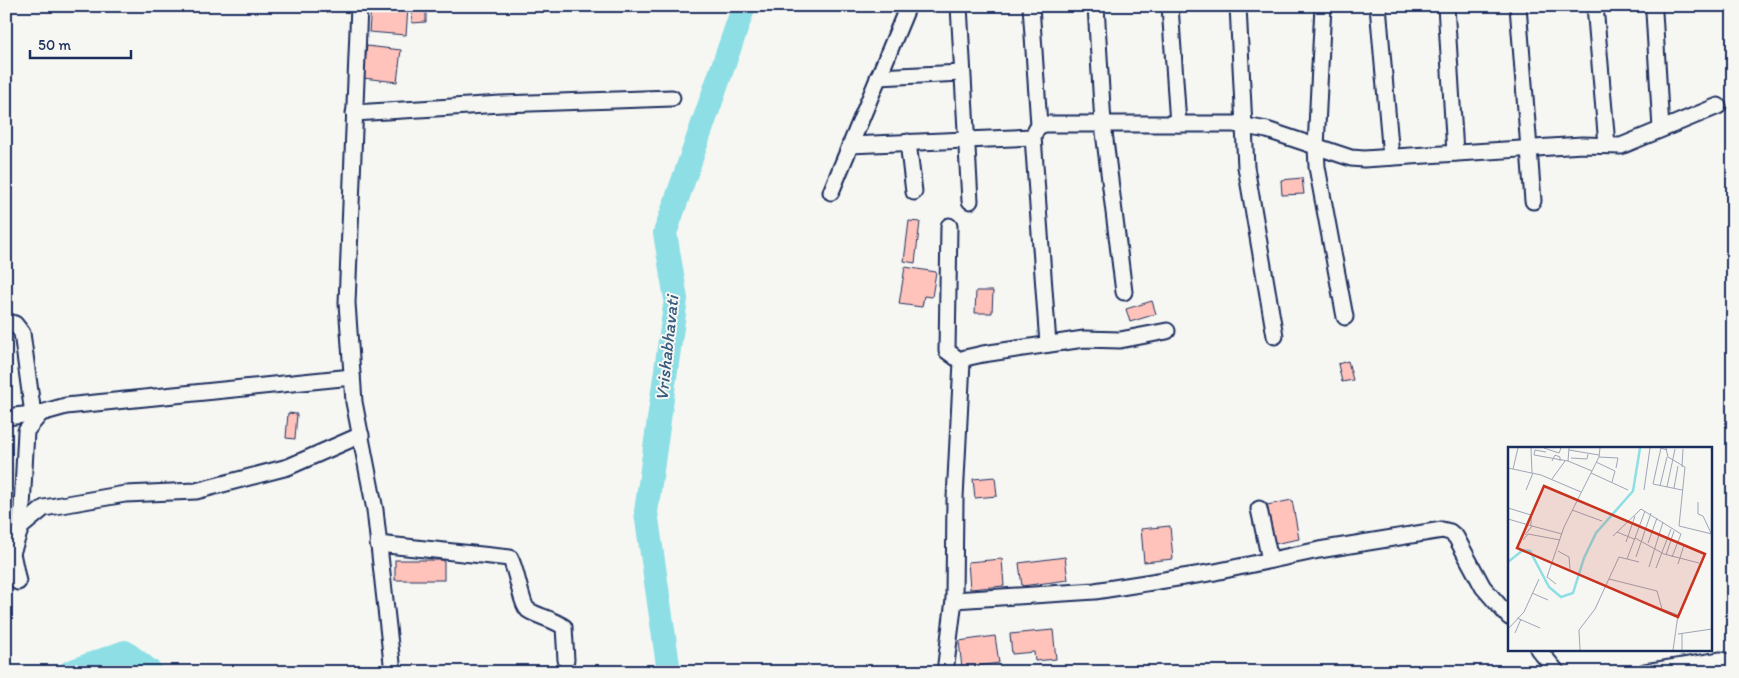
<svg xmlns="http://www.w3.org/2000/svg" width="1739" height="678" font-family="Itim,sans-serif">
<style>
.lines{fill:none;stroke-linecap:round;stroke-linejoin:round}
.river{stroke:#8ddfe5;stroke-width:24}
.building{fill:#ffc3bb;stroke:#1b2f5e}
.minor-casing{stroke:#1b2f5e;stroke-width:19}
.minor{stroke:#f6f6f2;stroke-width:15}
.labels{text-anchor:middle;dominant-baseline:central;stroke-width:4;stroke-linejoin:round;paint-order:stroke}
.water-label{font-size:18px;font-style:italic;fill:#385b80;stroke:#f6f6f2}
.inset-river{fill:none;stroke:#8ddfe5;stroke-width:2.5}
.inset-road{fill:none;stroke:#9ea6b7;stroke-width:1}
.view{fill:#c8321e;fill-opacity:0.15;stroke:#c8321e;stroke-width:2.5}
.inset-edge{fill:none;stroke:#1b2f5e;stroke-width:2.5}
</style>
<rect width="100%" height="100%" fill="#f6f6f2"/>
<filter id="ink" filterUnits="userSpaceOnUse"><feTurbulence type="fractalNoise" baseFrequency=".02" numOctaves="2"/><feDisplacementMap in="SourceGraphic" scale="10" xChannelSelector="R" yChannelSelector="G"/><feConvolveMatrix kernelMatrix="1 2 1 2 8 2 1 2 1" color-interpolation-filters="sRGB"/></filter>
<g filter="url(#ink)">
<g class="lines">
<g class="river">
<path d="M70,672L125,652L151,672"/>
<path d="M669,672L646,512L676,299L665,233L744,6"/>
</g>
</g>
<g class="building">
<path d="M371,6L408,8L406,35L369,32Z"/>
<path d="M411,6H426V22L412,23Z"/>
<path d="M367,46L401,50L397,82L363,78Z"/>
<path d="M1302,178L1304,194L1282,195L1281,180Z"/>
<path d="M909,221L920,222L915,263L904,261Z"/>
<path d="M905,267L936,272L932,297L924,296L922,307L899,304Z"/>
<path d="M976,291H993L992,313H975Z"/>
<path d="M1152,301L1156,314L1130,322L1126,309Z"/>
<path d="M1348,361L1353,380L1342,382L1338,364Z"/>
<path d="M288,413L297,414L295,439L286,438Z"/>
<path d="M995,477L997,496L975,498L973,479Z"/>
<path d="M1292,500L1299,539L1274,544L1267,505Z"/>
<path d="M1170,526L1173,559L1144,562L1141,529Z"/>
<path d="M1065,557L1068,580L1022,586L1019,563Z"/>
<path d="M1002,559L1004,586L970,589L968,562Z"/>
<rect x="395" y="560" width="49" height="20"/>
<path d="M1053,630L1056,659L1035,661L1034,652L1012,654L1010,634Z"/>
<path d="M995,636L999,663L962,668L959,641Z"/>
</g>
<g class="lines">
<g class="minor-casing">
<g id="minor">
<path d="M359,6L347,303L354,402L375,510L393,672"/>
<path d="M959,6L970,201"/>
<path d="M1031,6L1039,125"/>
<path d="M1096,6L1103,124L1124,292"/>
<path d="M1170,6L1178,124"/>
<path d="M1238,6L1246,167L1275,336"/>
<path d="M1323,6L1316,147L1317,167L1345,317"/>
<path d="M1378,6L1391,157"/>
<path d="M1446,6L1455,153"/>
<path d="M1518,6L1533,201"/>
<path d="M1595,6L1607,145"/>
<path d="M1654,12L1661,129"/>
<path d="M878,77L962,73"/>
<path d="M354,113L501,104L672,98"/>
<path d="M908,142L914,192"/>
<path d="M850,145L1033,137"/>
<path d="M831,192L908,6"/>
<path d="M949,226L947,351L962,362"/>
<path d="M6,321L15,324L22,333L33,414"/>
<path d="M1048,344L1033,137C1036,129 1038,125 1046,124H1234L1267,130L1351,158L1364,159L1582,145L1621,146L1718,106"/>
<path d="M6,417L41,413"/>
<path d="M1259,509L1270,560"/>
<path d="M21,527L26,431L41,413L66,406L352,377"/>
<path d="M378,544L510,558C517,570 521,604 528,610C539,617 553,619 564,627L566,660"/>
<path d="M18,582L12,553L21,527L44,508L125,494L196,491L288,467L361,435"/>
<path d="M954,600L1095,591L1215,572L1319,550L1442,530L1450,532L1456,537L1483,587L1509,617"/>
<path d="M1538,649L1557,672"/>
<path d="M945,672L954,600L955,498L962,362L965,358L983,354L1084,339L1120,340L1167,331"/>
<path d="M1645,672L1721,660L1733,663"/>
</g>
</g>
<use href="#minor" class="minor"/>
</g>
</g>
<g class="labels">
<g class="water-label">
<text transform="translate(667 348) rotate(-84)">Vrishabhavati</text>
</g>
</g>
<g transform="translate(1508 447)">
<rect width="204" height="204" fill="#f6f6f2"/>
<path class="inset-river" d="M0,115L15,103L22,104L41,140L53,150L65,146L76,111L88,86L125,44L132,1"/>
<path class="inset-road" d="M23,1L24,26M36,1L51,6L53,1M158,1L160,10L177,20L171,79L204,87M61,3L91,8M159,3L153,1L145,37L174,43M38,5L27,3L26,8L60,14L61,1M91,10L110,11L108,21M63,11L79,12L80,7M44,14L47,8L52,10V14M60,14L84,24M88,15L107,24L104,35M174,20L175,2M0,21L33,28L73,45M5,22L10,1M83,26L120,43M44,32L57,14M152,39L159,10M159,40L167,2M166,41L170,19M18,43L25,26M136,43L142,1M190,55V67L195,69L203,86M0,61L23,68V78M64,63L94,74M0,72L24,79M109,85L126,92M17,88L24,79L54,87M105,89L133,62L173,87L164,110M127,91L137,64M15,93L20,87L52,93M118,95L127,69M140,96L149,71M50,104L61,110L62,122M158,108L166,84M128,110L143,66M119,112L127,91L156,107L191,116M170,117L176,98M141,120L155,75M148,121L163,82M101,132L149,144L154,162L170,168L165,203M48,137L39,130L56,80L91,10L92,1M24,146L40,153M9,171L32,181M0,182L16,165L31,132M7,186L13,172M170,187L204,182M72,203L71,183L87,162L111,110L131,115M174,203V187"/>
<path class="view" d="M36,39L197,107L170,170L9,101Z"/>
<rect width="204" height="204" class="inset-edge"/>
</g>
<rect width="1739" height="678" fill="none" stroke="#f6f6f2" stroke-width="25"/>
<rect x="12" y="12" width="1714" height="653" fill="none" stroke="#1b2f5e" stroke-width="2" filter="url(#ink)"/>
<path d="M30 50v8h101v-8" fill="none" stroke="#1b2f5e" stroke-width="2.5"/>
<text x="38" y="50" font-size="15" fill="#1b2f5e" stroke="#f6f6f2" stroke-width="4" paint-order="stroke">50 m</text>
</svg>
